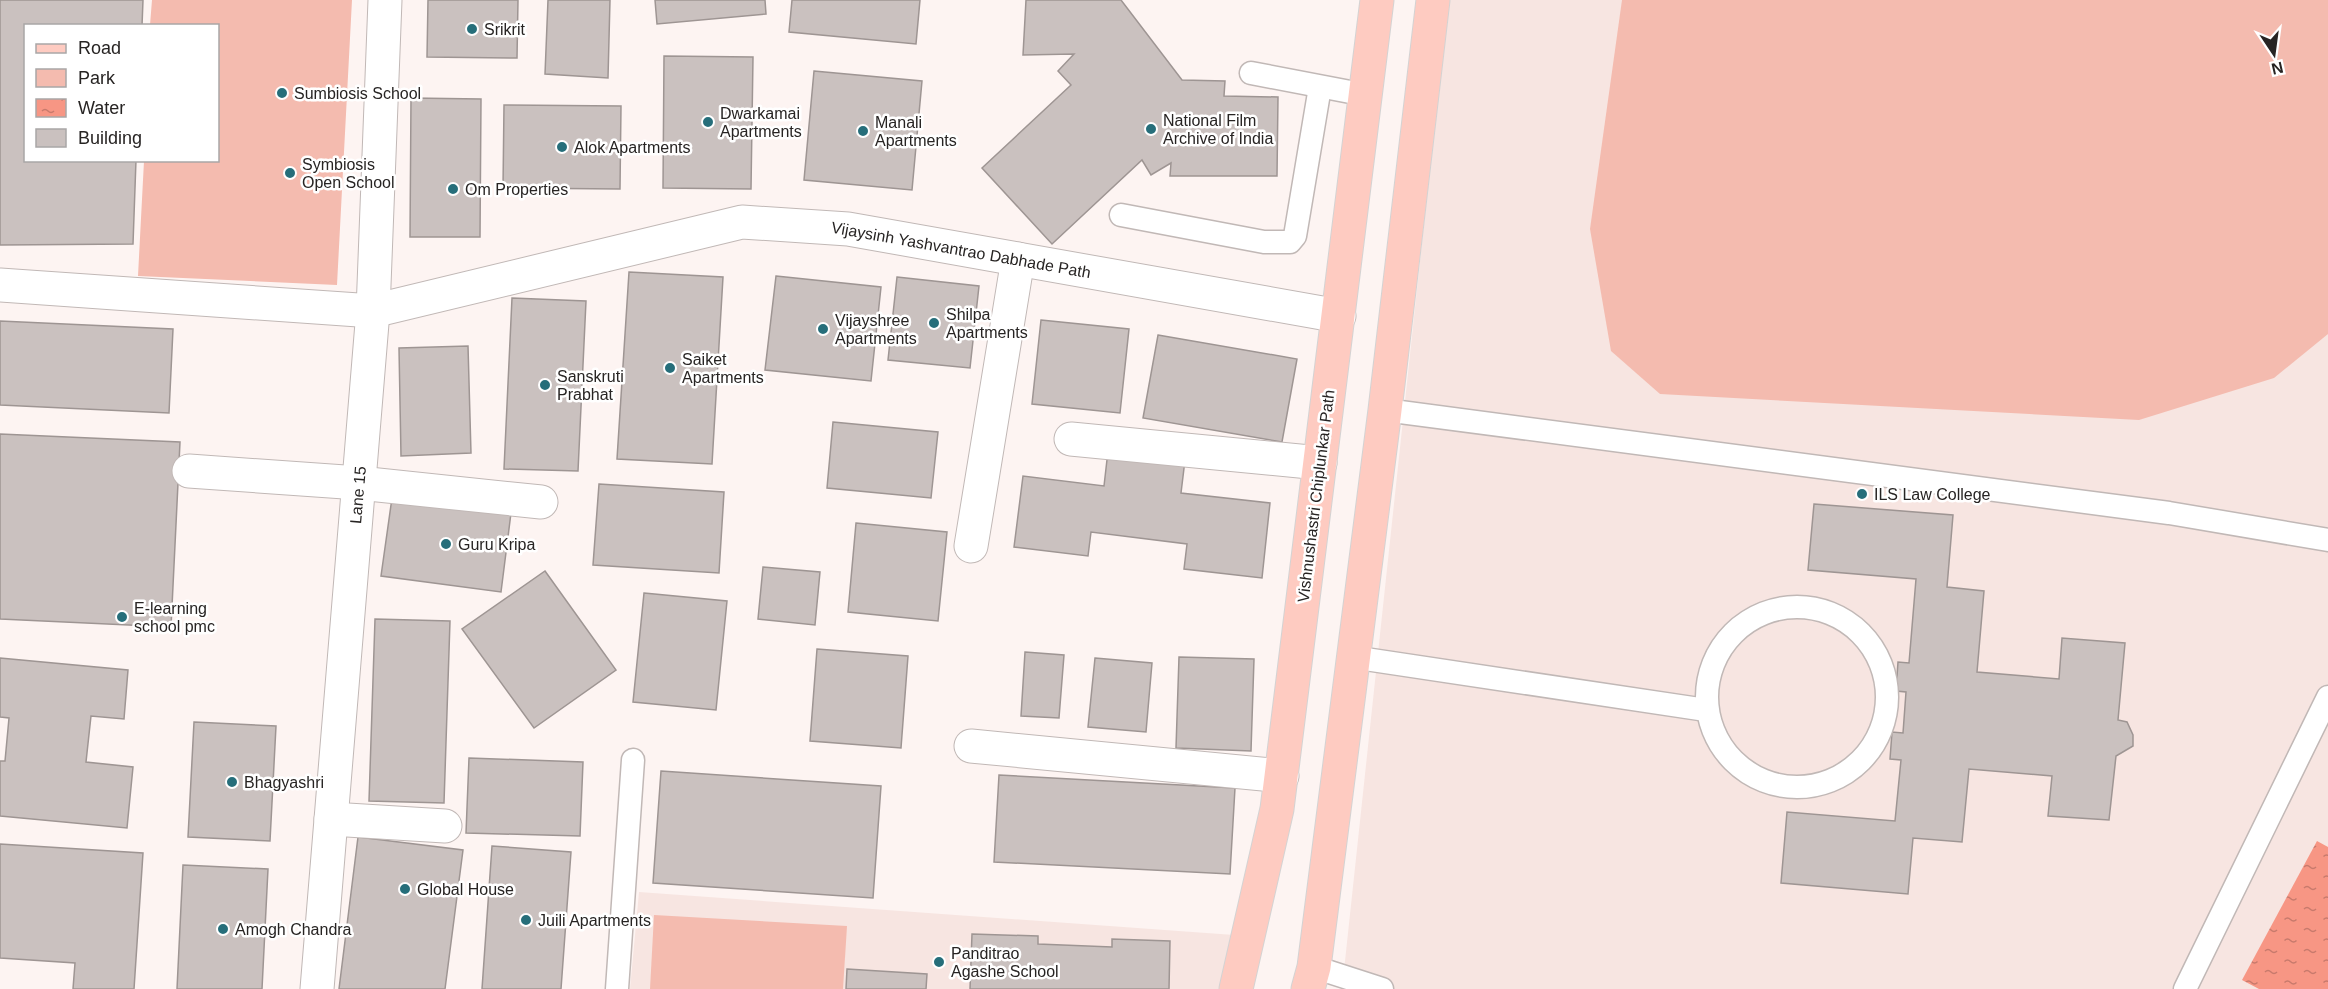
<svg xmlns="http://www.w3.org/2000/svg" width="2328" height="989" font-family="Helvetica,sans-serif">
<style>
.built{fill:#f7e5e1}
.green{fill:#f4bbaf}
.water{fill:url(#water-ripples)}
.building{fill:#cac1bf;stroke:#9e9593;stroke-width:1.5}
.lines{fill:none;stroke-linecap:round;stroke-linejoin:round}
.lane-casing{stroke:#c1b8b6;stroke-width:25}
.street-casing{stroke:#c1b8b6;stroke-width:35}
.primary-casing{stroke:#d4d3d3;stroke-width:35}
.lane{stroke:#fff;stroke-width:22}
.street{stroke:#fff;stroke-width:33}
.primary{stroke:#fecbc1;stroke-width:33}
.poi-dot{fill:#266e7a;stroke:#fff;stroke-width:2}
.labels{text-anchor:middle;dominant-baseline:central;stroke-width:5;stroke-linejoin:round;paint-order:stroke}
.poi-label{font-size:16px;fill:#272423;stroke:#fff;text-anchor:start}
.street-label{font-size:16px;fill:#272423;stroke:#fff}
</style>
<defs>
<pattern id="water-ripples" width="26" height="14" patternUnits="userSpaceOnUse" patternTransform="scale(1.5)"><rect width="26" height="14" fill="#f79684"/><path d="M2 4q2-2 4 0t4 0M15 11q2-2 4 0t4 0" fill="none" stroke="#c87a6c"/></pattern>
</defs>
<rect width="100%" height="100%" fill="#fdf4f2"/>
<g class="built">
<path d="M1448,0H2328V989H1342Z"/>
<path d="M639,892L1248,936L1241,989H630Z"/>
</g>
<g class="green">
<path d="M152,0H352L337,285L138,276L144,161L218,160V26L150,25Z"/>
<path d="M1622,0H2328V334L2274,378L2139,420L1660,394L1611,351L1590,229Z"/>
<path d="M654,915L847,926L843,989H650Z"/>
</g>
<path class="water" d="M2317,841L2328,847V989H2259L2242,980Z"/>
<g class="building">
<path d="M0,0H143L142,26H26V160H136L133,244L0,245Z"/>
<path d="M428,0H518L517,58L427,57Z"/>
<path d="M548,0H610L608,78L545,74Z"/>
<path d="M655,0H765L766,14L657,24Z"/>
<path d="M792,0H920L916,44L789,32Z"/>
<path d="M1026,0H1121L1182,80L1225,81L1224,96L1278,97L1277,176H1170L1171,163L1151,175L1142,160L1052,244L982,168L1071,85L1058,71L1074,54L1023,55Z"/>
<path d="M664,56L753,57L751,189L663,188Z"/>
<path d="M814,71L922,81L912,190L804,180Z"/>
<path d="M411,98L481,99L480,237H410Z"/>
<path d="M504,105L621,106L620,189L503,188Z"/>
<path d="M629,272L723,277L712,464L617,459Z"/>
<path d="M776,276L881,287L871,381L765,370Z"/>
<path d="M897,277L979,286L970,368L888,360Z"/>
<path d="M512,298L586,301L578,471L504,469Z"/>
<path d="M1041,320L1129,329L1120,413L1032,404Z"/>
<path d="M0,321L173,329L169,413L0,405Z"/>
<path d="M1158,335L1297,359L1282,442L1143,418Z"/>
<path d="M468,346L471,453L401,456L399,348Z"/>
<path d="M833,422L938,432L931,498L827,488Z"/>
<path d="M0,434L180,442L171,627L0,619Z"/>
<path d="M1108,451L1185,460L1181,493L1270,503L1262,578L1184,569L1187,544L1091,532L1088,556L1014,547L1023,476L1104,486Z"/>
<path d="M599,484L724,492L719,573L593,565Z"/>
<path d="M392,498L511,513L501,592L381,576Z"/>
<path d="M1814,504L1953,515L1947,587L1984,591L1977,672L2059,679L2062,638L2125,643L2118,720L2127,722L2133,735V746L2116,756L2109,820L2048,816L2052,776L1969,769L1962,842L1913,838L1908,894L1781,883L1787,812L1895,821L1901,760L1890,759L1892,732L1903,733L1906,692L1896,691L1898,662L1909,663L1916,579L1808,570Z"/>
<path d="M856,523L947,532L938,621L848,612Z"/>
<path d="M763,567L820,572L815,625L758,619Z"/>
<path d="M545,571L616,670L534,728L462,629Z"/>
<path d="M644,593L727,601L716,710L633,702Z"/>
<path d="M375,619L450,621L444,803L369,801Z"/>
<path d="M817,649L908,656L901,748L810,741Z"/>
<path d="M1025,652L1064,655L1059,718L1021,716Z"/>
<path d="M1179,657L1254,659L1251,751L1176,748Z"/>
<path d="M0,658L128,670L124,719L91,716L86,762L133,767L127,828L0,816V761H5L9,718L0,717Z"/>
<path d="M1095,658L1152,663L1146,732L1088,727Z"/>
<path d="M194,722L276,726L270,841L188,837Z"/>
<path d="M469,758L583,762L580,836L466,833Z"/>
<path d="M661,771L881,786L873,898L653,883Z"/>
<path d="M999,775L1235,788L1230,874L994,862Z"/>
<path d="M358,837L463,850L445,989H339Z"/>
<path d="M0,844L143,853L134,989H73L75,963L0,958Z"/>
<path d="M492,846L571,852L561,989H482Z"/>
<path d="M183,865L268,869L262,989H177Z"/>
<path d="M972,934L1038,936V944L1112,947V939L1170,941L1169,989H970Z"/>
<path d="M847,969L927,974L926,989H846Z"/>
</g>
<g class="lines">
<g class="lane-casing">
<g id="lane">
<path d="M1251,73L1366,95"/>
<path d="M1121,215L1264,242H1290L1295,236L1320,87"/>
<path d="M1385,410L2169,513L2328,540"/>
<circle cx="1797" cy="697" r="90"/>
<path d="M1352,657L1706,710"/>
<path d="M1314,967L1382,989"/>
<path d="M617,989L633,760"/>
<path d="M2185,989L2328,697"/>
</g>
</g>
<g class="street-casing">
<g id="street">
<path d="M0,285L373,311L742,222L848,229L1339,316"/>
<path d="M1071,439L1320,463"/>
<path d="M189,471L359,483L541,502"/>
<path d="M971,546L1018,259"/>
<path d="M971,746L1282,776"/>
<path d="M331,819L445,826"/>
<path d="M317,989L373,311L385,0"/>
</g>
</g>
<g class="primary-casing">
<g id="primary">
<path d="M1236,989L1277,809L1377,0"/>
<path d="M1308,989L1314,967L1385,410L1433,0"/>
</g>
</g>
<use href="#lane" class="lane"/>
<use href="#street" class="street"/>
<use href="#primary" class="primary"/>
</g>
<g class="poi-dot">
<circle cx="472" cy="29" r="6"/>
<circle cx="282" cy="93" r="6"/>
<circle cx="708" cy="122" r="6"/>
<circle cx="1151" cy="129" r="6"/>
<circle cx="863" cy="131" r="6"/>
<circle cx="562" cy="147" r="6"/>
<circle cx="290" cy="173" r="6"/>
<circle cx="453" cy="189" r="6"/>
<circle cx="934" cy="323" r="6"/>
<circle cx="823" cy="329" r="6"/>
<circle cx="670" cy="368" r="6"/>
<circle cx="545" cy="385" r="6"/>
<circle cx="1862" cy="494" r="6"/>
<circle cx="446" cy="544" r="6"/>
<circle cx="122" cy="617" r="6"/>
<circle cx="232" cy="782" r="6"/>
<circle cx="405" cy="889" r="6"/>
<circle cx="526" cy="920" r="6"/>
<circle cx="223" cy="929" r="6"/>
<circle cx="939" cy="962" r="6"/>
</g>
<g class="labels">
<g class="poi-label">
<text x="484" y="29">Srikrit</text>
<text x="294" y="93">Sumbiosis School</text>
<text x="720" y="113">Dwarkamai<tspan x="720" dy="18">Apartments</tspan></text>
<text x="1163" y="120">National Film<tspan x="1163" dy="18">Archive of India</tspan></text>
<text x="875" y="122">Manali<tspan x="875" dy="18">Apartments</tspan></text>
<text x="574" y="147">Alok Apartments</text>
<text x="302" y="164">Symbiosis<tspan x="302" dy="18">Open School</tspan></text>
<text x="465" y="189">Om Properties</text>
<text x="946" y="314">Shilpa<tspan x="946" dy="18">Apartments</tspan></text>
<text x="835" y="320">Vijayshree<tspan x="835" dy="18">Apartments</tspan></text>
<text x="682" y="359">Saiket<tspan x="682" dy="18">Apartments</tspan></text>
<text x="557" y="376">Sanskruti<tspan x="557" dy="18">Prabhat</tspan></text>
<text x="1874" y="494">ILS Law College</text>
<text x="458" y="544">Guru Kripa</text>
<text x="134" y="608">E-learning<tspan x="134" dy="18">school pmc</tspan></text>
<text x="244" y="782">Bhagyashri</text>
<text x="417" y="889">Global House</text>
<text x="538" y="920">Juili Apartments</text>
<text x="235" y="929">Amogh Chandra</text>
<text x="951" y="953">Panditrao<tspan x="951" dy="18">Agashe School</tspan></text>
</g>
<g class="street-label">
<text transform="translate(961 250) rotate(10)">Vijaysinh Yashvantrao Dabhade Path</text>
<text transform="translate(358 495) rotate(-85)">Lane 15</text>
<text transform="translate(1316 496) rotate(-83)">Vishnushastri Chiplunkar Path</text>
</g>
</g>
<rect x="24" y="24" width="195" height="138" fill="#ffffff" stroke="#a9a7a7" stroke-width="1.5"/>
<rect x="36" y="44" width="30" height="9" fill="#fecbc1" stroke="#a9a7a7" stroke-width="1.5"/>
<text x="78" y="54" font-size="18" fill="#272423">Road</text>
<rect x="36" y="69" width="30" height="18" fill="#f4bbaf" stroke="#a9a7a7" stroke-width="1.5"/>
<text x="78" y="84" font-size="18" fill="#272423">Park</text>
<rect x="36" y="99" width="30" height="18" fill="url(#water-ripples)" stroke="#a9a7a7" stroke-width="1.5"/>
<text x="78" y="114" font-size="18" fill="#272423">Water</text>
<rect x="36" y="129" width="30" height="18" fill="#cac1bf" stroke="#a9a7a7" stroke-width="1.5"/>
<text x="78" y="144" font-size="18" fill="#272423">Building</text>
<g transform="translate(2274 54) rotate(167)" stroke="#ffffff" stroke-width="4.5" paint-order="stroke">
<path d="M0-4.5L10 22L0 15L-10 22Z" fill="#272423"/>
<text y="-9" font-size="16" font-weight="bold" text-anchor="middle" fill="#272423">N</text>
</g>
</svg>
